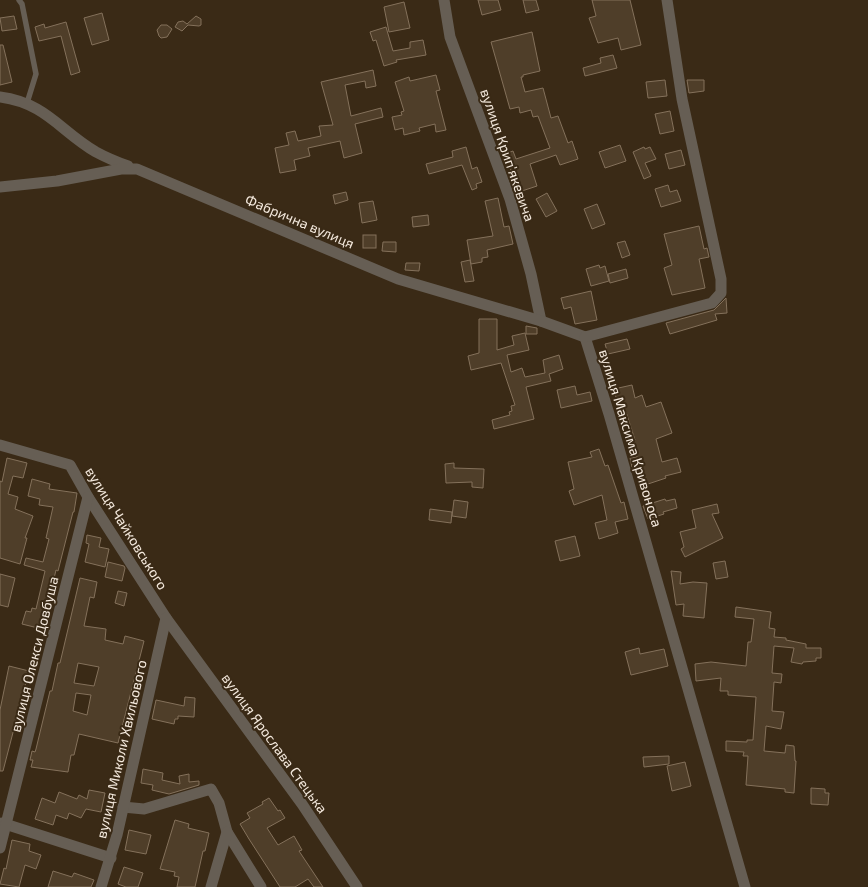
<svg xmlns="http://www.w3.org/2000/svg" width="868" height="887" font-family="'Exo 2',sans-serif">
<style>
.building{fill:#4f3e29;stroke:#84715b;fill-rule:evenodd}
.lines{fill:none;stroke-linecap:round;stroke-linejoin:round}
.lane{stroke:#665e54;stroke-width:5.5}
.street{stroke:#665e54;stroke-width:11}
.labels{text-anchor:middle;dominant-baseline:central;stroke-width:4;stroke-linejoin:round;paint-order:stroke}
.street-label{font-size:14px;fill:#f5eade;stroke:#3a2a16}
</style>
<rect width="100%" height="100%" fill="#3a2a16"/>
<g class="building">
<path d="M478,0H498L501,10L482,15Z"/>
<path d="M523,0H536L539,10L526,13Z"/>
<path d="M592,0H630L641,45L621,50L618,38L598,43L589,18L596,16Z"/>
<path d="M404,2L410,28L389,32L384,7Z"/>
<path d="M102,13L109,40L92,45L84,18Z"/>
<path d="M14,16L17,29L2,31L0,18Z"/>
<path d="M196,16L201,19V25L199,26L188,25L182,31L175,27L178,22L183,21L187,24Z"/>
<path d="M66,22L80,72L71,75L61,36L39,41L35,27L44,24L45,28Z"/>
<path d="M161,25H167L172,29L167,37L161,38L159,36L157,30Z"/>
<path d="M386,27L393,51L410,48V42L423,40L426,55L396,60L397,62L384,66L376,40L373,41L370,32Z"/>
<path d="M532,32L540,71L523,75V77H521L525,92L543,88L551,118L558,116L568,143L572,141L578,159L560,165L556,155L530,164L537,186L516,193L510,174L512,173L505,154L513,151L516,159L550,148L538,116L533,117L531,110L520,113L519,107L510,109L491,42Z"/>
<path d="M0,45H3L12,82L0,85Z"/>
<path d="M613,55L617,68L585,76L583,68L601,63L600,58Z"/>
<path d="M373,70L376,86L366,88L365,81L345,85L351,116L381,108L383,117L355,124L362,153L344,158L340,141L308,148L310,156L294,160L296,170L280,173L275,148L289,145L286,133L295,131L298,141L321,136L319,126L333,125L321,82Z"/>
<path d="M436,75L440,90L436,91L446,130L436,132L435,124L419,128L420,131L404,135L403,128L395,130L392,117L402,115L401,112L404,111L395,82L409,77L410,81Z"/>
<path d="M665,80L667,96L648,98L646,82Z"/>
<path d="M687,80H704V91L689,93Z"/>
<path d="M670,111L674,131L660,134L655,114Z"/>
<path d="M620,145L626,161L605,168L599,152Z"/>
<path d="M466,147L472,169L477,167L482,182L476,184L477,188L472,190L462,165L429,174L426,164L453,157L452,151Z"/>
<path d="M644,147L645,149L650,147L656,159L645,163L651,176L644,179L633,152Z"/>
<path d="M681,150L685,165L669,169L665,154Z"/>
<path d="M668,185L670,192L677,190L681,201L661,207L655,189Z"/>
<path d="M346,192L348,200L335,204L333,195Z"/>
<path d="M547,193L557,211L546,217L536,199Z"/>
<path d="M498,198L504,227L509,226L513,244L487,250L488,257L482,258V262L471,264L467,240L493,236L485,201Z"/>
<path d="M373,201L377,220L362,223L359,203Z"/>
<path d="M597,204L605,224L592,229L584,209Z"/>
<path d="M428,215L429,225L413,227L412,217Z"/>
<path d="M699,226L704,249L707,248L709,257L699,259L705,288L672,295L664,268L672,265L664,234Z"/>
<rect x="363" y="235" width="13" height="13"/>
<path d="M625,241L630,255L622,258L617,243Z"/>
<path d="M383,242H396V252L382,251Z"/>
<path d="M470,260L474,281L465,282L461,262Z"/>
<path d="M406,263H420L419,271L405,270Z"/>
<path d="M599,265L600,268L605,266L609,281L591,286L586,269Z"/>
<path d="M626,269L628,278L610,283L608,274Z"/>
<path d="M591,291L597,320L575,324L571,307L564,309L561,298Z"/>
<path d="M726,298L727,313L715,314L717,320L670,334L666,323L714,310Z"/>
<path d="M479,319H497V350L514,345L512,336L525,333L529,350L507,355L511,372L522,368L525,377L545,373L543,360L559,355L563,369L549,374L551,381L526,387L534,419L494,429L492,420L510,415L509,412L512,411L511,406L515,405L501,363L471,370L468,356L479,353Z"/>
<path d="M526,326L537,328V334H526Z"/>
<path d="M627,339L630,349L608,354L605,344Z"/>
<path d="M632,385L635,398L642,395L646,407L661,402L672,433L656,439L662,462L677,458L681,472L665,476L666,478L645,485L639,465L632,467L630,458L637,457L633,440H635L626,412L620,414L614,389Z"/>
<path d="M575,386L577,395L590,392L592,401L561,408L557,390Z"/>
<path d="M599,449L605,466L608,465L621,503L624,502L628,519L615,522L618,533L599,539L595,523L607,520L602,495L574,505L569,491L574,489L568,462L592,457L590,452Z"/>
<path d="M7,458L27,463L23,478L13,476L8,494L18,497L15,509L33,516L25,538H27L20,564L0,558V481L2,482Z"/>
<path d="M454,463V468L484,469L483,488L472,487V482L446,483L445,464Z"/>
<path d="M32,479L50,484L49,489L77,493L74,512H73L58,571L56,570L42,629L22,624L26,611L31,612L32,608L36,609L45,571L24,565L26,558L43,562L49,539L46,538L53,507L39,505L40,499L28,496Z"/>
<path d="M665,499L666,501L675,499L677,508L663,512L664,514L648,519L643,506Z"/>
<path d="M454,500L468,502L466,518L452,516Z"/>
<path d="M717,504L719,513L712,514L723,538L685,557L681,549L684,547L680,532L696,528L692,510Z"/>
<path d="M430,509L452,512L451,523L429,520Z"/>
<path d="M87,535L101,538L99,547L109,549L105,567L85,562L89,544L86,543Z"/>
<path d="M575,536L580,556L560,561L555,541Z"/>
<path d="M725,561L728,577L716,579L713,563Z"/>
<path d="M108,562L124,566L125,568L122,581L105,577Z"/>
<path d="M671,571L681,572L680,584L693,582L707,583L704,618L683,616L684,604L676,605Z"/>
<path d="M0,574L15,578L8,607L0,605Z"/>
<path d="M80,578L97,582L94,598L90,597L84,626L106,629L105,640L123,644L125,636L144,641L118,743L79,734L74,755H71L68,772L31,767L33,760H30L32,751L35,752L36,749L50,691H52L58,663H60ZM78,663L99,667L94,686L74,683ZM76,693L91,695L87,715L73,711Z"/>
<path d="M118,591L127,593L124,606L115,603Z"/>
<path d="M736,607L771,612L769,628L775,629L774,637L786,638V640L806,644V648H821V658H816V661L803,662L802,664L791,662L794,648L774,646L772,673L782,674L781,683L774,682L772,711L784,712L781,729L766,726L764,751L785,753L786,745L794,746L795,761H796L794,793L785,792V789L746,785L748,756H743L744,752L726,751V741L747,742V740H753L756,697L728,695V691H720L721,678L696,681L695,664L711,662L746,666L748,642H751L754,619L735,617Z"/>
<path d="M639,648L640,654L664,649L668,666L631,675L625,652Z"/>
<path d="M9,666L29,671L3,771H0V710Z"/>
<path d="M185,697L195,698L194,717L178,716V719H175L174,724L152,719L156,700L184,706Z"/>
<path d="M669,756V764L644,767L643,757Z"/>
<path d="M685,762L691,786L672,791L667,766Z"/>
<path d="M143,769L163,773L162,780L180,784L179,776L189,774V782L199,781V785L169,794L152,790L153,785L141,783Z"/>
<path d="M811,788L825,789V793H829L828,805L811,804Z"/>
<path d="M89,790L105,793L101,812L86,809L81,818L69,813L67,819L56,815L53,825L35,819L42,798L55,803L59,792L77,799L79,795L87,799Z"/>
<path d="M269,798L278,811L280,810L285,818L267,828L278,845L294,836L302,850L299,851L323,887H314L308,879L295,887H280L249,839L240,824L250,818L247,813L263,804L262,802Z"/>
<path d="M175,820L189,824L188,828L209,833L205,851H203L195,887H177L179,877L174,876L175,872L160,869Z"/>
<path d="M129,830L151,835L146,854L125,850Z"/>
<path d="M12,840L30,844L29,851L41,855L36,869L25,865L19,887L0,884L4,868L6,869Z"/>
<path d="M124,867L143,873L138,887H126L118,884Z"/>
<path d="M53,871L72,877L74,873L94,880L91,887H48Z"/>
</g>
<g class="lines">
<path class="lane" d="M19,0L22,4L36,74L27,103"/>
<g class="street">
<path d="M444,0L450,37L510,199L531,274L541,321"/>
<path d="M0,97C46,103 60,131 96,152C107,158 117,162 128,166"/>
<path d="M0,187L57,181L121,169H137L398,279L541,321L585,337"/>
<path d="M585,337L609,414L745,887"/>
<path d="M585,337L712,303L721,293V279L682,99L667,0"/>
<path d="M0,445L70,465L88,497L166,618L302,804L357,887"/>
<path d="M123,807L144,809L211,789L219,803L227,832L261,887"/>
<path d="M2,823L111,858"/>
<path d="M0,848L88,497"/>
<path d="M101,887L117,835L166,618"/>
<path d="M211,887L227,832"/>
</g>
</g>
<g class="labels">
<g class="street-label">
<text transform="translate(508 155) rotate(71)">вулиця Крипʼякевича</text>
<text transform="translate(300 221) rotate(23)">Фабрична вулиця</text>
<text transform="translate(631 438) rotate(73)">вулиця Максима Кривоноса</text>
<text transform="translate(127 528) rotate(58)">вулиця Чайковського</text>
<text transform="translate(34 654) rotate(-76)">вулиця Олекси Довбуша</text>
<text transform="translate(275 743) rotate(54)">вулиця Ярослава Стецька</text>
<text transform="translate(121 749) rotate(-77)">вулиця Миколи Хвильового</text>
</g>
</g>
</svg>
